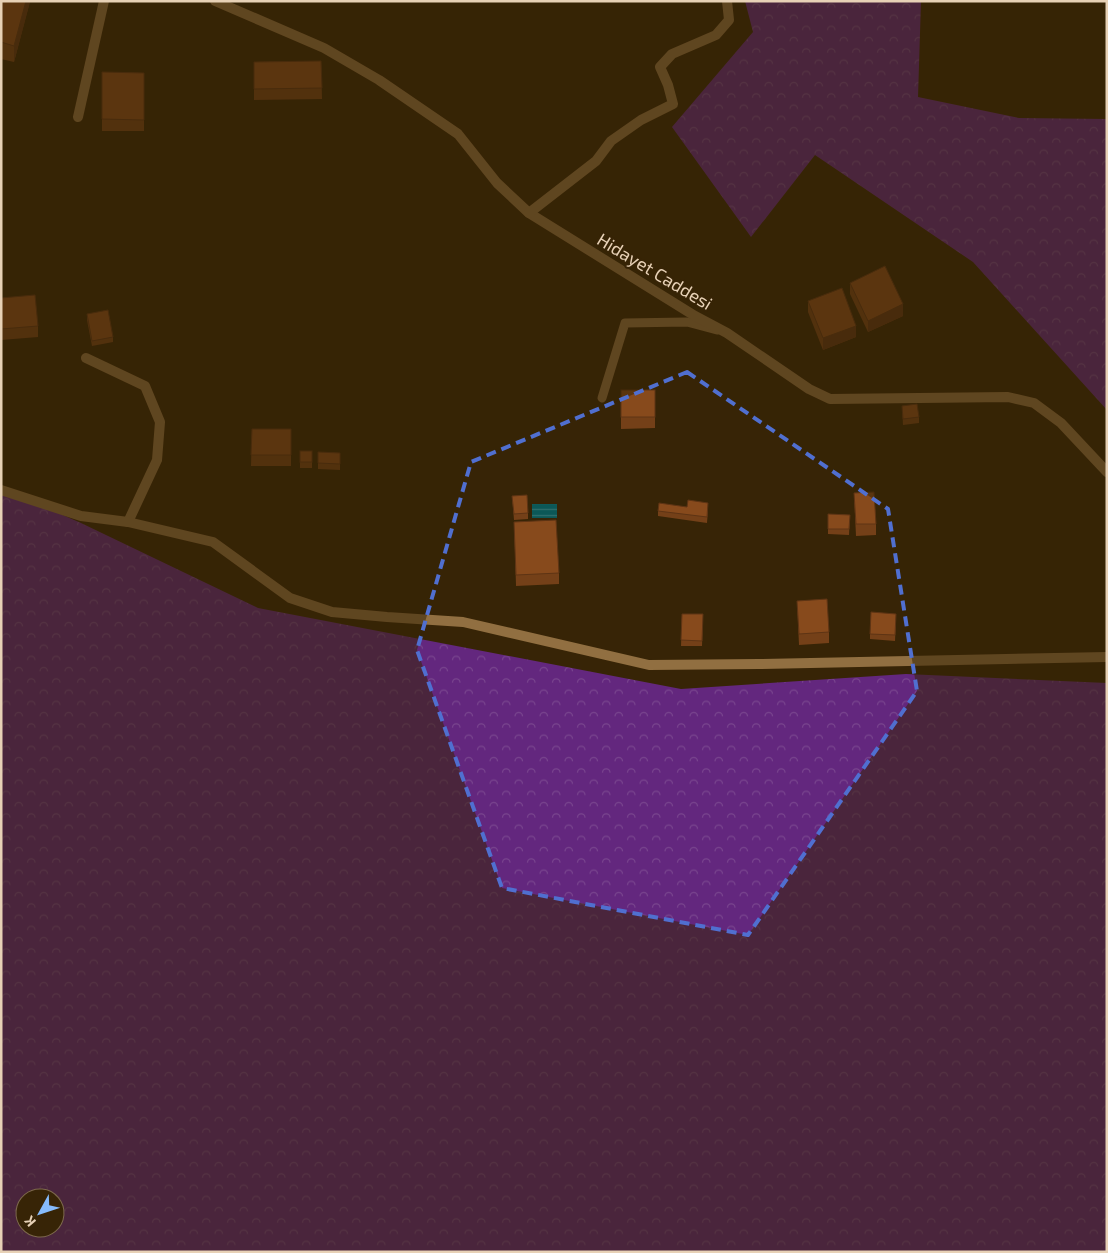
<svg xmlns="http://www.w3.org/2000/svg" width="1108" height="1253" font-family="'Exo 2',sans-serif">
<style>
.forest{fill:url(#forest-crowns);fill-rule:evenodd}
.water{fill:url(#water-rules)}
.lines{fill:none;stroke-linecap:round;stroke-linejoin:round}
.service{stroke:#916f41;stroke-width:9}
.minor{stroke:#916f41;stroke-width:10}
.wall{fill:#744018}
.shaded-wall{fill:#5e3414}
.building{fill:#874a1c;stroke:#5e3414}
.marked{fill:none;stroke:#506fd0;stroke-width:4;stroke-dasharray:10 6;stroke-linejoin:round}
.labels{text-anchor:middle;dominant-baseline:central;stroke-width:4;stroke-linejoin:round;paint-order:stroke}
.street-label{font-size:18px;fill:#e7d1b6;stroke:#372406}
</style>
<defs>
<pattern id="forest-crowns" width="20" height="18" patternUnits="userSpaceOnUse" patternTransform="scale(1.25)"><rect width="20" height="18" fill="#63277e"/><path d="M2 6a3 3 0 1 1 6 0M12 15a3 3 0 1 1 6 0" fill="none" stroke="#79458e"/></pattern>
<pattern id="water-rules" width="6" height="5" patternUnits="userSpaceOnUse" patternTransform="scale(1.25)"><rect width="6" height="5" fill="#0c5857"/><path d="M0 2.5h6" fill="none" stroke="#2f6f6d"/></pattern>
</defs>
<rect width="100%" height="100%" fill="#372406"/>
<g class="forest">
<path d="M745,1H921L918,97L1019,118L1107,119V410L973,262L815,155L751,237L672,127L753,32Z"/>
<path d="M1,488L81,523L258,608L681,689L906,674L1107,683V1252H1ZM25,1198H55V1228H25Z"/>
</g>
<rect class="water" x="532" y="504" width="25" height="14"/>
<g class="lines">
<path class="service" d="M602,398L625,323L687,322L717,330"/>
<g class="minor">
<path d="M215,1L324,48L379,80L458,134L497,183L529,213L695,316L727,333L809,389L830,399L1008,397L1034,403L1061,423L1107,472"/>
<path d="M78,117L104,1"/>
<path d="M529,213L596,161L611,141L641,120L673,104L668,85L660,67L672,54L716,35L729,20L727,1"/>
<path d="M86,358L145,386L160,422L157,460L128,522"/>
<path d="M1,490L81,516L128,522L213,542L290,598L332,612L387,617L463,622L649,665L759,664L1107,657"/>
</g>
</g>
<g class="wall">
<path d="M1,1H30L14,62L1,59Z"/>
<path d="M321,61L322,99L254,100V62Z"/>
<path d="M102,72L144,73V131H102Z"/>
<path d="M850,283L903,316L868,332L850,294Z"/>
<path d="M1,298L38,326V337L1,340Z"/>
<path d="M808,301L856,337L823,350L808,312Z"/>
<path d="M87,314L113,337V342L92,346L87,320Z"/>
<path d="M621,390H655V428L621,429Z"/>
<path d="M902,406L919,417V423L903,425Z"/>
<path d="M252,429H291V466H251Z"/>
<rect x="300" y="451" width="12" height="17"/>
<path d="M318,452L340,453V470L318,469Z"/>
<path d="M854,493L876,524V535L856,536Z"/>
<path d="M512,496L528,513V519L514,520Z"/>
<path d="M687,507L708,509L707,523L658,516V511Z"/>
<path d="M828,514L850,515L849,535L828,534Z"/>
<path d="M514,522L559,573V584L516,586Z"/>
<path d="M797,601L829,632V643L799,645Z"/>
<path d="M682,614H703L702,646H681Z"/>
<path d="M896,620L895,641L870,639V634Z"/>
</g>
<g class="shaded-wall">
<path d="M26,1H30V2L14,62V46Z"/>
<path d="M903,304V316L868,332V321Z"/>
<path d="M856,326V337L823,350V338Z"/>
</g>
<g class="building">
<path d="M1,1H26L14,46L1,42Z"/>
<path d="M321,61L322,88L254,89V62Z"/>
<path d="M102,72L144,73V120L102,119Z"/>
<path d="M885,266L903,304L868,321L850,283Z"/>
<path d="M842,288L856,326L823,338L808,301Z"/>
<path d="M35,295L38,326L1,329V298Z"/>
<path d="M108,310L113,337L92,341L87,314Z"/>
<rect x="621" y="390" width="34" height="27"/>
<path d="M917,404L919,417L903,419L902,406Z"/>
<path d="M252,429H291V455H251Z"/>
<rect x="300" y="451" width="12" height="11"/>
<path d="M318,452L340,453V464L318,463Z"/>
<path d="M874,492L876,524H856L854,493Z"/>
<path d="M527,495L528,513L514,514L512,496Z"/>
<path d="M688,500L708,503L707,517L658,511L659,503L687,507Z"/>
<path d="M828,514L850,515L849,529H828Z"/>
<path d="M556,520L559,573L516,575L514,522Z"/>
<path d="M827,599L829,632L799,634L797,601Z"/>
<path d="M871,612L896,614L895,635L870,634Z"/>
<path d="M682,614H703L702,641L681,640Z"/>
</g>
<path d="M0 0H1108V1253H0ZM687,372L888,509L917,691L748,935L502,888L417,650L471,462Z" fill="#372406" fill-opacity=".55" fill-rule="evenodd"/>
<path class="marked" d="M687,372L888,509L917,691L748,935L502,888L417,650L471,462Z"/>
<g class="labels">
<g class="street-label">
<text transform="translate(655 271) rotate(31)">Hidayet Caddesi</text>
</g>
</g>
<rect width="1108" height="1253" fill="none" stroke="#e7d1b6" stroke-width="5"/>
<g transform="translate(40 1213) rotate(230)"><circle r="24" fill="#372406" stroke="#7d694c"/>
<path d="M0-4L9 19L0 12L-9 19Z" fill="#86bbfb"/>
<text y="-8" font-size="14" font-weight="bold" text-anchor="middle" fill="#e7d1b6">K</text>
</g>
</svg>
